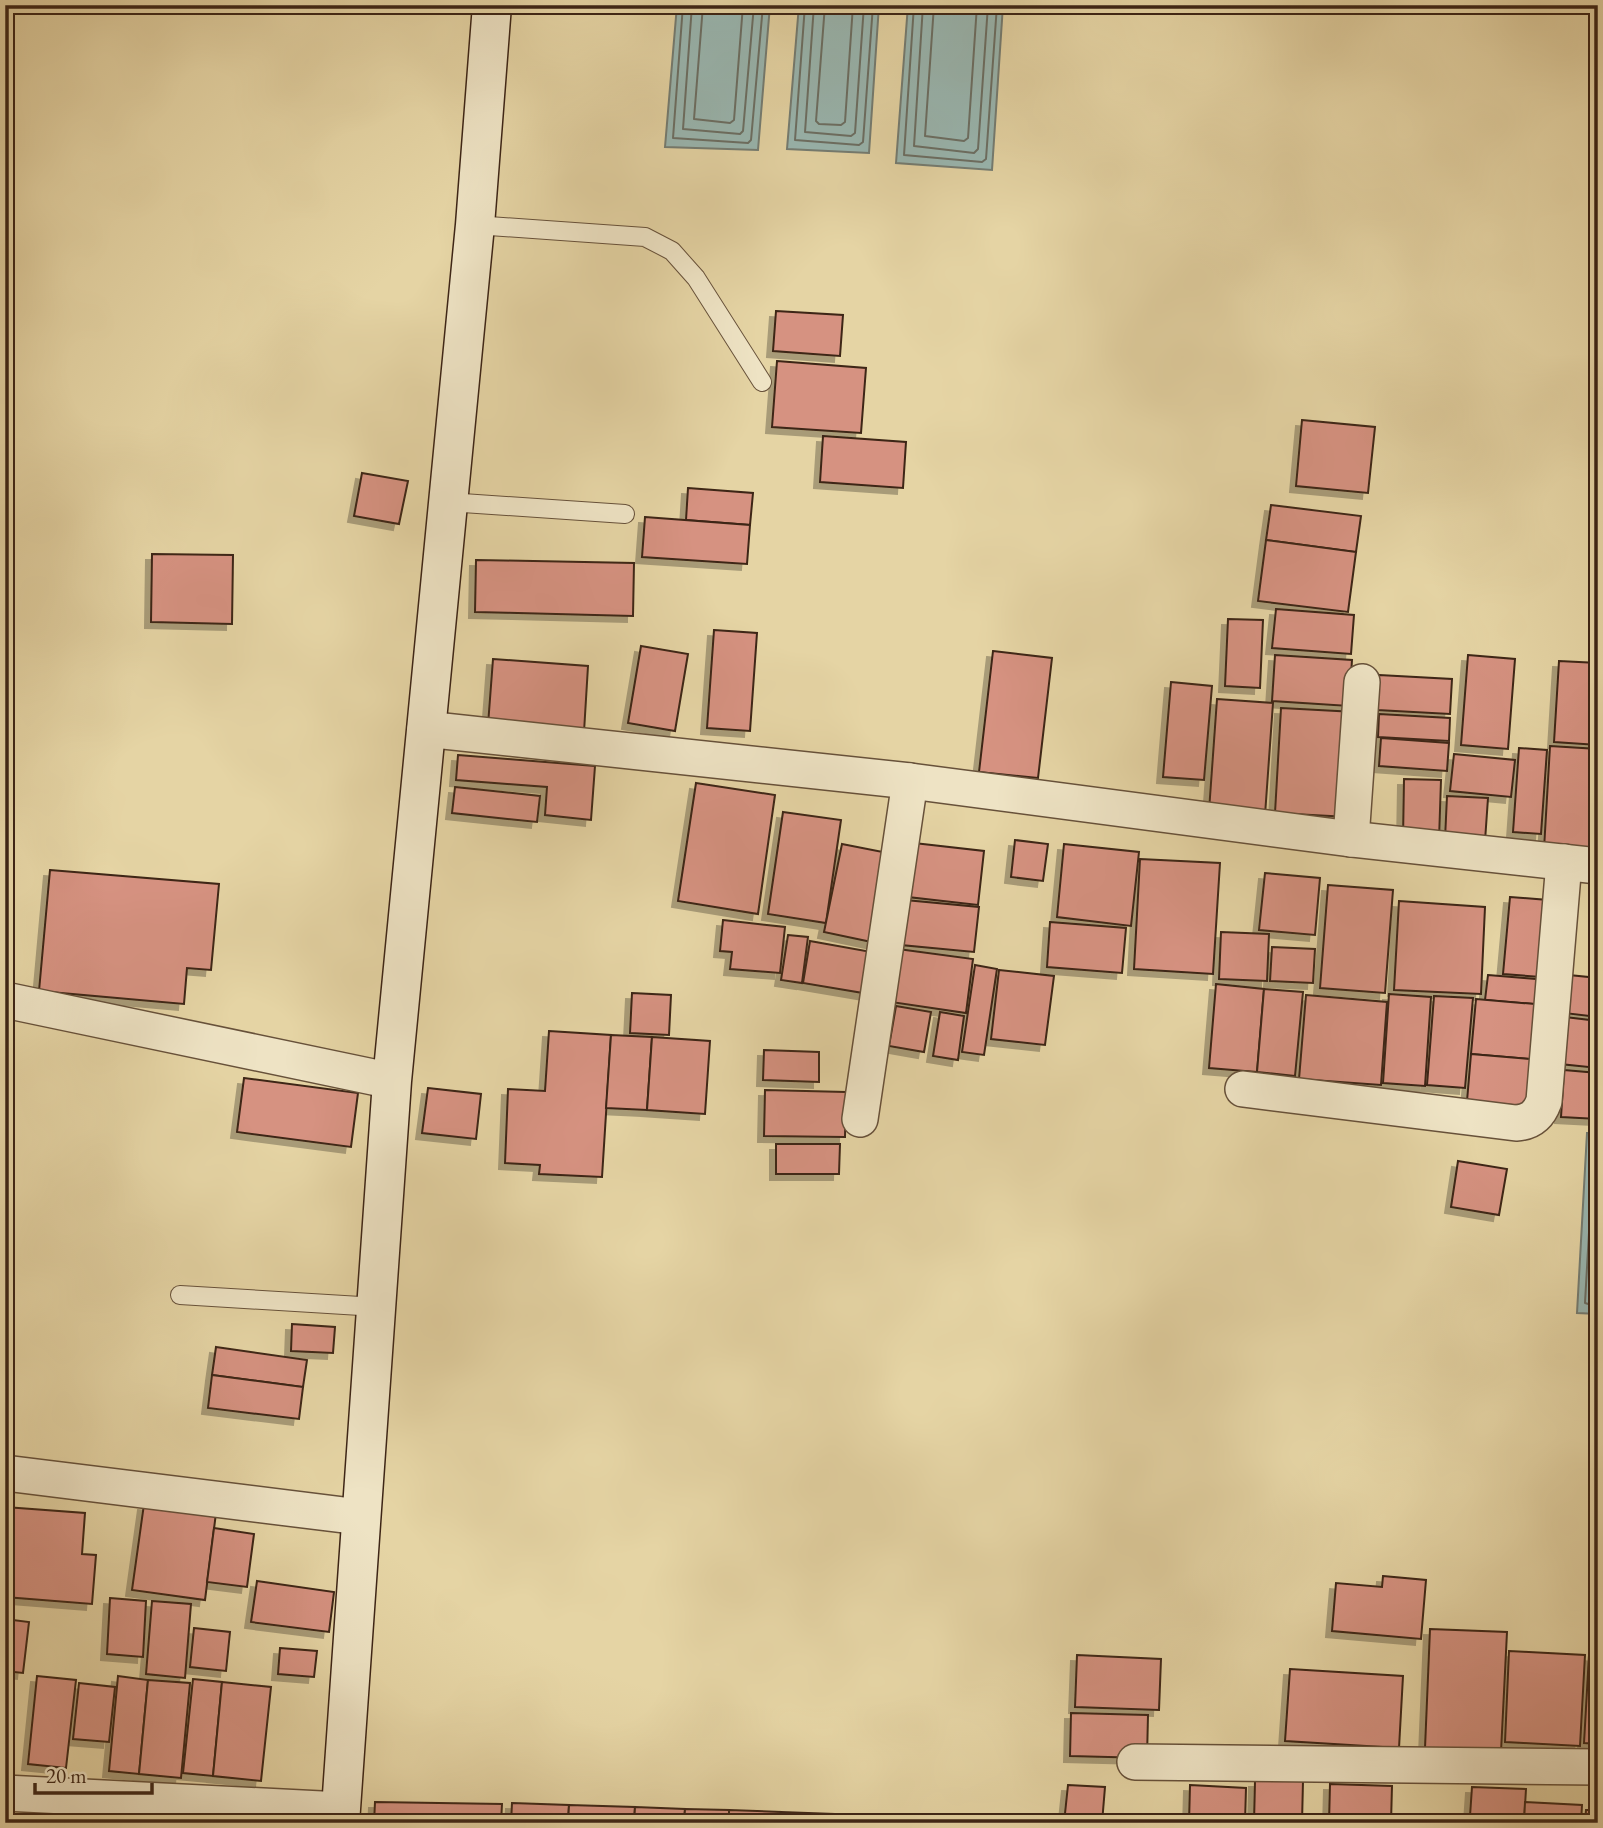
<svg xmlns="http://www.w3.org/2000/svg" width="1603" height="1828" font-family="'EB Garamond',serif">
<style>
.water{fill:#99b6b0;stroke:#747c72;stroke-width:2}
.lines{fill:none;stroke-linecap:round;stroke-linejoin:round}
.shore{stroke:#6b6e63;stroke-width:2}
.building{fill:#d69281;stroke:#3d2516;stroke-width:2;filter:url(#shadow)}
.lane-casing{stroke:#67513a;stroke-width:20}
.street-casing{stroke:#67513a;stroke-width:38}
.secondary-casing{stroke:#3d2516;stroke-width:41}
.lane{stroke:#eee3c4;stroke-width:18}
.street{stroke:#eee3c4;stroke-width:35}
.secondary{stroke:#eee3c4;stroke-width:38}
</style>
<defs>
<filter id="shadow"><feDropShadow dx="-6" dy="6" stdDeviation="0" flood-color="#0004"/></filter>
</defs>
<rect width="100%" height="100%" fill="#e5d4a4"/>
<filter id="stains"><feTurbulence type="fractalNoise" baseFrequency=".00286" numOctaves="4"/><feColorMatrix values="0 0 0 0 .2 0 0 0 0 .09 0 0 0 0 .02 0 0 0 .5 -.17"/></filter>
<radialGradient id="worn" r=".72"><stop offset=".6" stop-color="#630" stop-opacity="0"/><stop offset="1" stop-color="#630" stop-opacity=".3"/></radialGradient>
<g class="water">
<path d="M677,5H770L758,150L665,147Z"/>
<path d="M799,5H879L869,153L787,149Z"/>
<path d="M908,5H1003L992,170L896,163Z"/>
<path d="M1587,1133H1598V1314L1577,1313Z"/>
</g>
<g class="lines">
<g class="shore">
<path d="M683,5L673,138L748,143L751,140L763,5"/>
<path d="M692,5L683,129L740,134L743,131L754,5"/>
<path d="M703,5L694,119L730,123L734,120L743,5"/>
<path d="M805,5L795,140L859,145L863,142L873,5"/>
<path d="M814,5L805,132L851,136L855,133L864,5"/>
<path d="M825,5L816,121L819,124L841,125L845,122L853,5"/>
<path d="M914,5L904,155L982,162L986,159L997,5"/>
<path d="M923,5L914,146L974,153L978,149L988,5"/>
<path d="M934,5L925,136L964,141L968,138L977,5"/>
<path d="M1598,1140L1594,1144L1585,1303L1598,1307"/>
<path d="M1598,1226L1594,1295L1598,1299"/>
</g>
</g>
<g class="building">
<path d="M776,311L843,315L840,356L773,351Z"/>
<path d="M777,361L866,368L861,433L772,427Z"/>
<path d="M1302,420L1375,427L1368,493L1296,486Z"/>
<path d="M823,436L906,442L903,488L820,482Z"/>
<path d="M362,473L408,481L399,524L354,516Z"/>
<path d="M688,488L753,493L750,525L686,520Z"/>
<path d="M1271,505L1361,516L1356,552L1266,540Z"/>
<path d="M645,517L750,525L747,564L642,557Z"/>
<path d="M1266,540L1356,552L1348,612L1258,601Z"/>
<path d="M152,554L233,555L232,624L151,622Z"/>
<path d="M476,560L634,563L633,616L475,612Z"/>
<path d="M1276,609L1354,615L1351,654L1272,648Z"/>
<path d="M1228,619L1263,620L1260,688L1225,686Z"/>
<path d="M714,630L757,633L750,731L707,728Z"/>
<path d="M641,646L688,654L675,731L628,723Z"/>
<path d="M993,651L1052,658L1038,778L979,772Z"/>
<path d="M1275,655L1352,660L1349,706L1272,701Z"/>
<path d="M1468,655L1515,659L1508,749L1461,745Z"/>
<path d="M493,659L588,666L584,732L488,725Z"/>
<path d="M1559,661L1598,663V745L1554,742Z"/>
<path d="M1379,675L1452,679L1450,714L1377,710Z"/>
<path d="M1171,682L1212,686L1204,780L1163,777Z"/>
<path d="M1217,699L1273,703L1265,815L1209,811Z"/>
<path d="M1281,708L1355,712L1349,817L1275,813Z"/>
<path d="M1379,714L1450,718L1449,741L1378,737Z"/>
<path d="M1381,738L1449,743L1447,771L1379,766Z"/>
<path d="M1550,746L1598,749L1594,853L1544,849Z"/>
<path d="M1519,748L1547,750L1541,834L1513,832Z"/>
<path d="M1454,754L1515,760L1511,797L1450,791Z"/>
<path d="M458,755L595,766L591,820L545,815L547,787L456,780Z"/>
<path d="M1404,779L1441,780L1439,840L1403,839Z"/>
<path d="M696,783L775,795L758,914L678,901Z"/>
<path d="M455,787L540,796L537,822L452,813Z"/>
<path d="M1447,796L1488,798L1485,841L1445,839Z"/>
<path d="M783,812L841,820L826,923L768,914Z"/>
<path d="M1015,840L1048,844L1043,881L1011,877Z"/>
<path d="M914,843L984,851L978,905L908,897Z"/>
<path d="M842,844L898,855L881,944L824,932Z"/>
<path d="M1064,844L1139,852L1131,926L1057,917Z"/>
<path d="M1140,859L1220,863L1213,974L1134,969Z"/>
<path d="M50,870L219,884L211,970L187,968L184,1004L39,991Z"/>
<path d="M1265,873L1320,878L1315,935L1259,930Z"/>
<path d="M1328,885L1393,890L1385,993L1320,988Z"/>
<path d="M1510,897L1548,900L1541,977L1503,974Z"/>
<path d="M905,900L979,907L974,952L901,945Z"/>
<path d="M1399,901L1485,907L1481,994L1394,990Z"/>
<path d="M723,920L785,927L780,973L730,969L732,952L720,951Z"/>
<path d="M1050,922L1126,928L1122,973L1047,967Z"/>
<path d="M1221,932L1269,934L1267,981L1219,979Z"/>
<path d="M788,935L808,937L802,983L781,980Z"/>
<path d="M810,941L877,953L869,994L803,983Z"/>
<path d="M1272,947L1315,949L1313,983L1270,981Z"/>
<path d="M898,949L973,959L966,1013L891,1002Z"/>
<path d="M975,965L997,969L984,1055L962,1052Z"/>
<path d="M999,970L1054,976L1045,1045L991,1039Z"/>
<path d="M1488,975L1548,980L1546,1005L1485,1000Z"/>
<path d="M1569,975L1598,978V1017L1564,1013Z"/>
<path d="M1216,984L1264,989L1257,1072L1209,1068Z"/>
<path d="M1264,989L1303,992L1295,1076L1257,1072Z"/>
<path d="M632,993L671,995L669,1035L630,1033Z"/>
<path d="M1389,994L1431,997L1425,1086L1383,1083Z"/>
<path d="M1306,995L1387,1002L1381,1085L1299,1079Z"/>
<path d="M1434,996L1473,998L1465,1088L1427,1085Z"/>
<path d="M1476,999L1546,1005L1541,1060L1471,1054Z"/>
<path d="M896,1006L931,1012L924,1052L889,1046Z"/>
<path d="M940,1012L964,1016L958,1060L933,1056Z"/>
<path d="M1565,1017L1598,1021V1068L1560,1064Z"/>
<path d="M549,1031L611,1035L602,1177L539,1174L540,1165L505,1163L508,1089L545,1091Z"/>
<path d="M611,1035L652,1037L647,1110L606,1108Z"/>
<path d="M652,1037L710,1041L705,1114L647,1110Z"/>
<path d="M764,1050L819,1052V1082L763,1080Z"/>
<path d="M1471,1054L1541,1060L1537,1107L1467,1101Z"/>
<path d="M1564,1070L1598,1073V1119L1561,1117Z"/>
<path d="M244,1078L358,1093L351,1147L237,1132Z"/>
<path d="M428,1088L481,1094L476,1139L422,1133Z"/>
<path d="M765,1090L846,1092L845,1137L764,1136Z"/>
<path d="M776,1144H840L839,1174H776Z"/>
<path d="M1458,1161L1507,1169L1499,1215L1451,1207Z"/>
<path d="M292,1324L335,1327L333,1353L291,1351Z"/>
<path d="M216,1347L307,1360L303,1387L212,1375Z"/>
<path d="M212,1375L303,1387L299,1419L208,1408Z"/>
<path d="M144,1504L216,1513L205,1600L132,1590Z"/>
<path d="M5,1507L85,1513L82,1554L96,1555L92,1604L5,1597Z"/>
<path d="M214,1528L254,1534L247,1587L207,1582Z"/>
<path d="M1383,1576L1426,1580L1421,1639L1332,1631L1336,1583L1382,1587Z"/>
<path d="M257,1581L334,1592L329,1632L251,1622Z"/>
<path d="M110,1598L146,1601L143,1657L107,1654Z"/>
<path d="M152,1601L191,1604L185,1678L146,1674Z"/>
<path d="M5,1619L29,1622L23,1673L5,1671Z"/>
<path d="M194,1628L230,1632L226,1671L190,1667Z"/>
<path d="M1430,1629L1507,1632L1501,1752L1425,1748Z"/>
<path d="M280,1648L317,1651L314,1677L278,1674Z"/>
<path d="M1509,1651L1585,1655L1580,1746L1505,1742Z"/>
<path d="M1077,1655L1161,1659L1159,1710L1075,1707Z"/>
<path d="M1589,1655L1598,1656V1744L1584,1743Z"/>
<path d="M1290,1669L1403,1676L1399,1748L1285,1741Z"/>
<path d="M37,1676L76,1680L66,1768L28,1764Z"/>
<path d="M118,1676L148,1680L139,1774L109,1771Z"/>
<path d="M193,1679L222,1682L213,1776L183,1773Z"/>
<path d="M148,1680L190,1683L181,1778L139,1774Z"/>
<path d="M222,1682L271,1687L261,1781L213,1776Z"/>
<path d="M79,1683L115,1687L109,1742L73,1739Z"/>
<path d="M1071,1713L1148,1715L1147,1758L1070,1756Z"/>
<path d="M1255,1781H1303L1302,1823H1254Z"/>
<path d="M1330,1784L1392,1786L1391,1823H1329Z"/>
<path d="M1068,1785L1105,1787L1102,1823H1064Z"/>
<path d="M1190,1785L1246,1788L1245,1823H1189Z"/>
<path d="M1472,1787L1526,1789L1524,1823H1452L1453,1815L1470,1816Z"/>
<path d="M375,1802L502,1804L501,1823H374Z"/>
<path d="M1525,1802L1582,1805L1581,1823H1524Z"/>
<path d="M512,1803L569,1805L568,1823H511Z"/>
<path d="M569,1805L635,1807L634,1823H568Z"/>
<path d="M635,1807L685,1809L684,1823H634Z"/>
<path d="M33,1809L84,1815L83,1823H31Z"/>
<path d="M685,1809L729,1810V1823H684Z"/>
<path d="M729,1810L781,1812V1823H729Z"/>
<path d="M1586,1810H1598V1823H1585Z"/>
<path d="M781,1812L834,1814V1823H781Z"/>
<path d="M834,1814L887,1815V1823H834Z"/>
<path d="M887,1815L937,1817V1823H887Z"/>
<path d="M964,1815L1020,1819L1019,1823H964Z"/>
<path d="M93,1819L168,1823H92Z"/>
</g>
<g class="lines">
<g class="lane-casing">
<g id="lane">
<path d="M475,225L645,237L672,251L696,278L762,382"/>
<path d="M448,502L625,514"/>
<path d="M180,1295L377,1307"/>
</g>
</g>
<g class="street-casing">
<g id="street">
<path d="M425,729L910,781L1351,839L1598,866"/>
<path d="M1351,839L1362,682"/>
<path d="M5,1000L392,1081"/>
<path d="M1243,1089L1516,1123C1531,1122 1539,1115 1544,1101L1564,862"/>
<path d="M860,1119L910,781"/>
<path d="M5,1473L360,1517"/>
<path d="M1135,1762L1598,1767"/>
<path d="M5,1793L341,1810"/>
</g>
</g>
<g class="secondary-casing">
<path id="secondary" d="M340,1823L392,1081L475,225L492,5"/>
</g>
<use href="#lane" class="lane"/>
<use href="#street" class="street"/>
<use href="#secondary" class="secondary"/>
</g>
<rect width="1603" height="1828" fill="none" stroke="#e5d4a4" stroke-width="28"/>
<rect x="7" y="7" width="1589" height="1814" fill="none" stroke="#3d2516" stroke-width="3.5"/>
<rect x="14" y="14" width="1575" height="1800" fill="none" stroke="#3d2516" stroke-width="2"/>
<path d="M35 1783v10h117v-10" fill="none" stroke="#3d2516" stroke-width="3.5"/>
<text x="46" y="1783" font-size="21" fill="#3d2516" stroke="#eee3c4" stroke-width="5" paint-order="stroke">20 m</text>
<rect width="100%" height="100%" filter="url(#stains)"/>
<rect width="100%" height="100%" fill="url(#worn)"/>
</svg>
